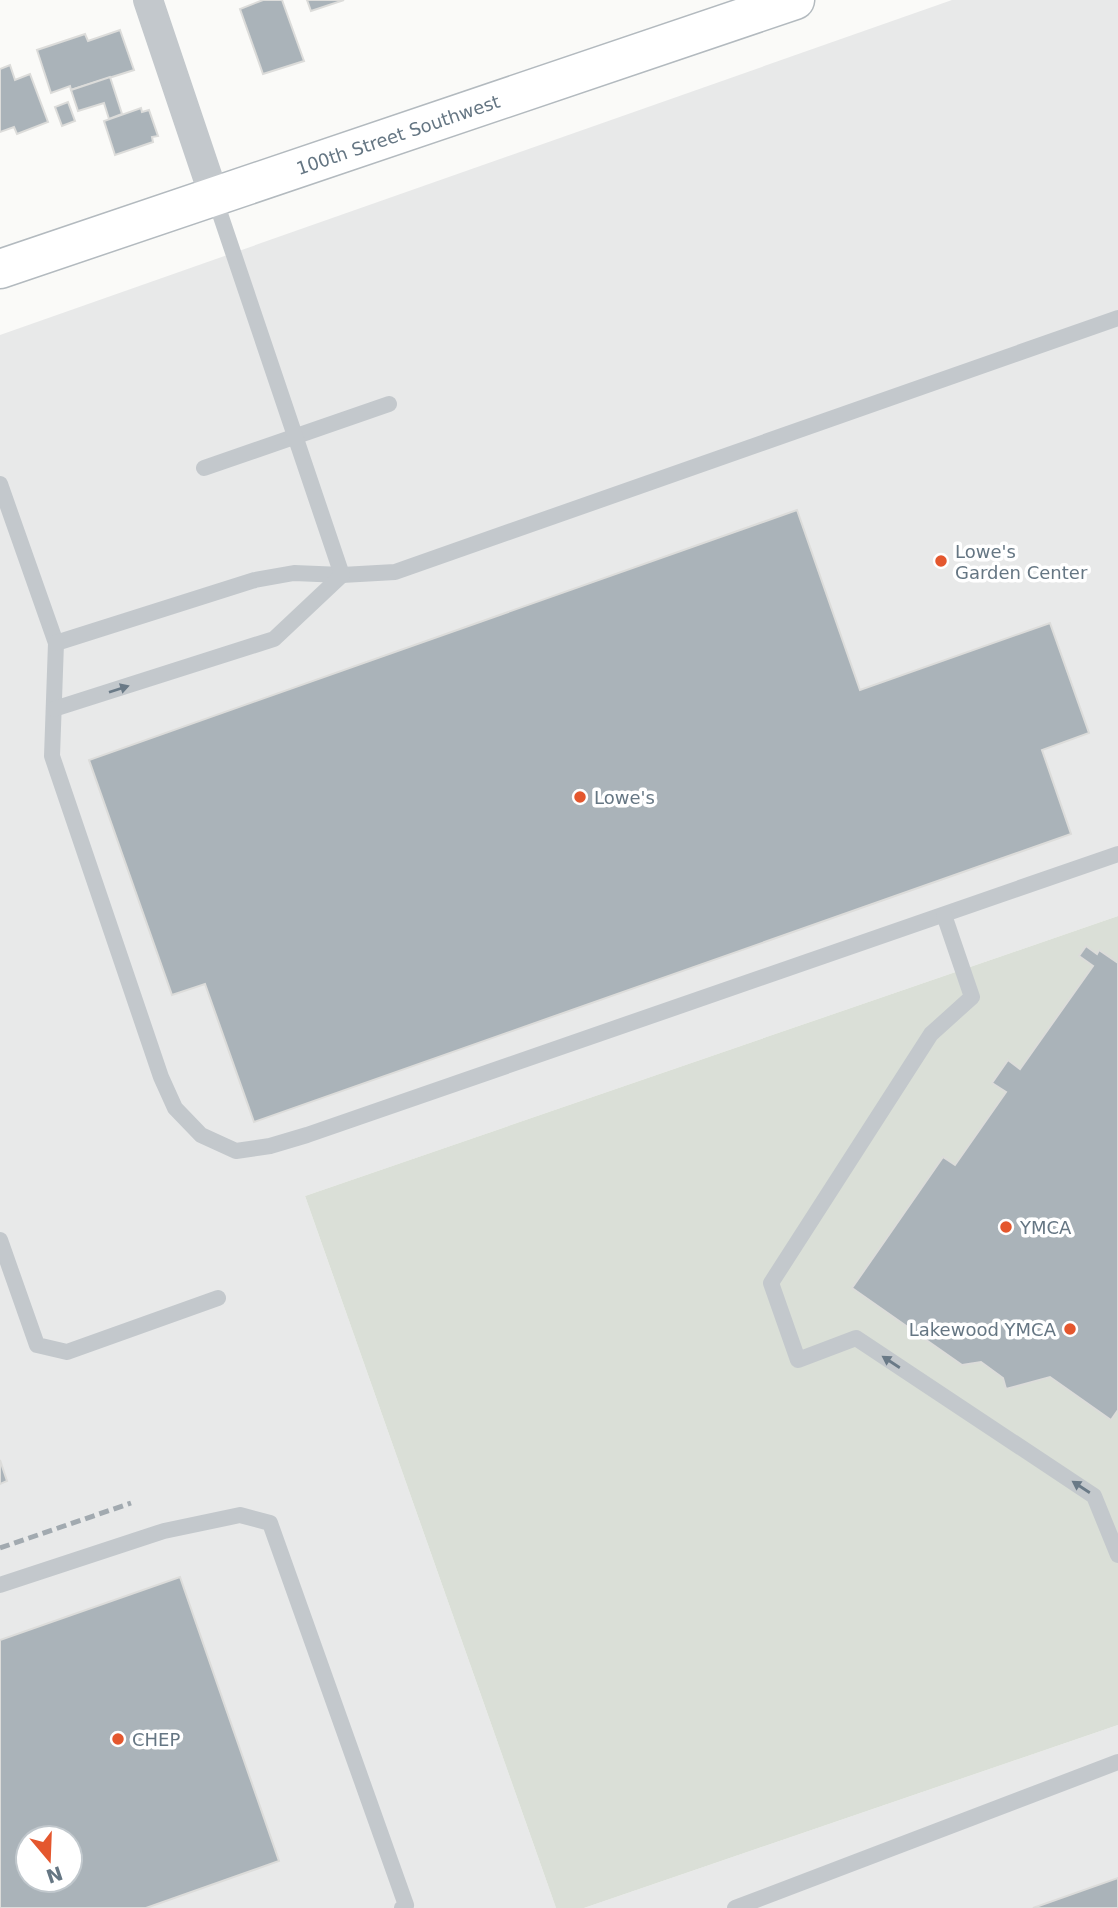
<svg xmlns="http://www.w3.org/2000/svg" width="1118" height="1908" font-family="'DejaVu Sans',sans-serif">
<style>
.built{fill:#e8e9e9;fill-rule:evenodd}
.green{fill:#dadfd7}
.building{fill:#aab3b9;stroke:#dcdcda;stroke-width:2;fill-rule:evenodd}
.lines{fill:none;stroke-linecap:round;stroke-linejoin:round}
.secondary-casing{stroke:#b3babf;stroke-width:41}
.lane{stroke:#c3c8cc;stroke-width:16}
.street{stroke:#c3c8cc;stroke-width:30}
.secondary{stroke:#fff;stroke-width:38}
.rail{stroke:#a2aab0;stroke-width:5;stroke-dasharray:10 5;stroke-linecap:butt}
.oneway{fill:#6a7a87}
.poi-dot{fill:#e4572e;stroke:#fff;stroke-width:2.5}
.labels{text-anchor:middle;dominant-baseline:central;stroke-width:7;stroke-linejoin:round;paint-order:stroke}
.street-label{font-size:18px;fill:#657683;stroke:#fff}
.poi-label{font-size:18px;fill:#657683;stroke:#fff;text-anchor:start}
</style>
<rect width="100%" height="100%" fill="#fafaf8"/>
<g class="built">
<path d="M952,0H1118V916L305,1196L556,1908H0V335ZM28,1838H70V1880H28Z"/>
<path d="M1118,1725V1908H584Z"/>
</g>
<path class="green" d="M1118,916V1725L584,1908H556L305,1196Z"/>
<g class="building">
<path d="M263,0H282L304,61L263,74L240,9Z"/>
<path d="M307,0H344L311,11Z"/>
<path d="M120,30L134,70L71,90L70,86L51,93L37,50L85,34L88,41Z"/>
<path d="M10,65L15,80L30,74L48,122L17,134L14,127L0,132V69Z"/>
<path d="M110,77L122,114L109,119L104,103L78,111L71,90Z"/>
<path d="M68,102L75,121L62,126L55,107Z"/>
<path d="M141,108L142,112L149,110L158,136L152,137L153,142L115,155L104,121Z"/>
<path d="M797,510L860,690L1050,623L1089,733L1042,750L1071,834L254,1122L205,984L172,995L89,760Z"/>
<path d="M1086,946L1097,954L1099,950L1118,963V1410L1111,1420L1050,1377L1006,1389L1003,1378L981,1362L962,1365L852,1288L943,1157L955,1165L1006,1092L992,1083L1008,1060L1020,1069L1093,966L1079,956Z"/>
<path d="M0,1460L7,1481L0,1484Z"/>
<path d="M180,1577L279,1861L146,1908H0V1640ZM28,1838H70V1880H28Z"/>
<path d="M1118,1878V1908H1033Z"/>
</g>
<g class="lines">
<g class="secondary-casing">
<g id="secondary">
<path id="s1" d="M0,269L795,0"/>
</g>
</g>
<g class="lane">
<path d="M204,468L389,404"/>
<path d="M0,484L56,643L52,756L161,1077L175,1108L201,1135L236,1151L270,1146L307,1135L1118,854"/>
<path d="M56,643L255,580L294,573L342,575L395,572L1118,318"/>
<path d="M54,709L274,639L342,575L214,196"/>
<path d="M944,915L972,997L931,1034L771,1283L798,1360L856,1338L1094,1496L1118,1555"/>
<path d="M0,1240L37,1345L67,1352L218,1298"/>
<path d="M0,1585L164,1531L240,1515L270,1523L406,1905L402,1908"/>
<path d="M735,1908L1118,1762"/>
</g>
<path class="street" d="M148,0L214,196"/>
<use href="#secondary" class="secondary"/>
<path class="rail" d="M0,1548L131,1503"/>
</g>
<defs><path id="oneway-solid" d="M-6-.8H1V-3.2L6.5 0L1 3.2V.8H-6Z" transform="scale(1.75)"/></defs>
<g class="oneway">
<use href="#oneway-solid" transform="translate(119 689) rotate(-18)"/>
<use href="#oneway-solid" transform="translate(891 1362) rotate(-147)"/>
<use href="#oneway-solid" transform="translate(1081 1487) rotate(-147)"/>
</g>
<g class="poi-dot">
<circle cx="941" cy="561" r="7"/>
<circle cx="580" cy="797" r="7"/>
<circle cx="1006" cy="1227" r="7"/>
<circle cx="1070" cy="1329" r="7"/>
<circle cx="118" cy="1739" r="7"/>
</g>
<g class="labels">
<g class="street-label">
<text stroke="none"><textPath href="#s1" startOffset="420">100th Street Southwest</textPath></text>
</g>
<g class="poi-label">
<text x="955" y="551">Lowe's<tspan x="955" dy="21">Garden Center</tspan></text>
<text x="594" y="797">Lowe's</text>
<text x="1020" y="1227">YMCA</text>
<text x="1056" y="1329" text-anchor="end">Lakewood YMCA</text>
<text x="132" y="1739">CHEP</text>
</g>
</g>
<g transform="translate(49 1859) rotate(161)"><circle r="33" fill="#ffffff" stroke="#c1c8cd" stroke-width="2"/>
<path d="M0-5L12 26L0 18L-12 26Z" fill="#e4572e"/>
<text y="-10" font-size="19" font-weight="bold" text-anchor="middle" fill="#657683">N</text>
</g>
</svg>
